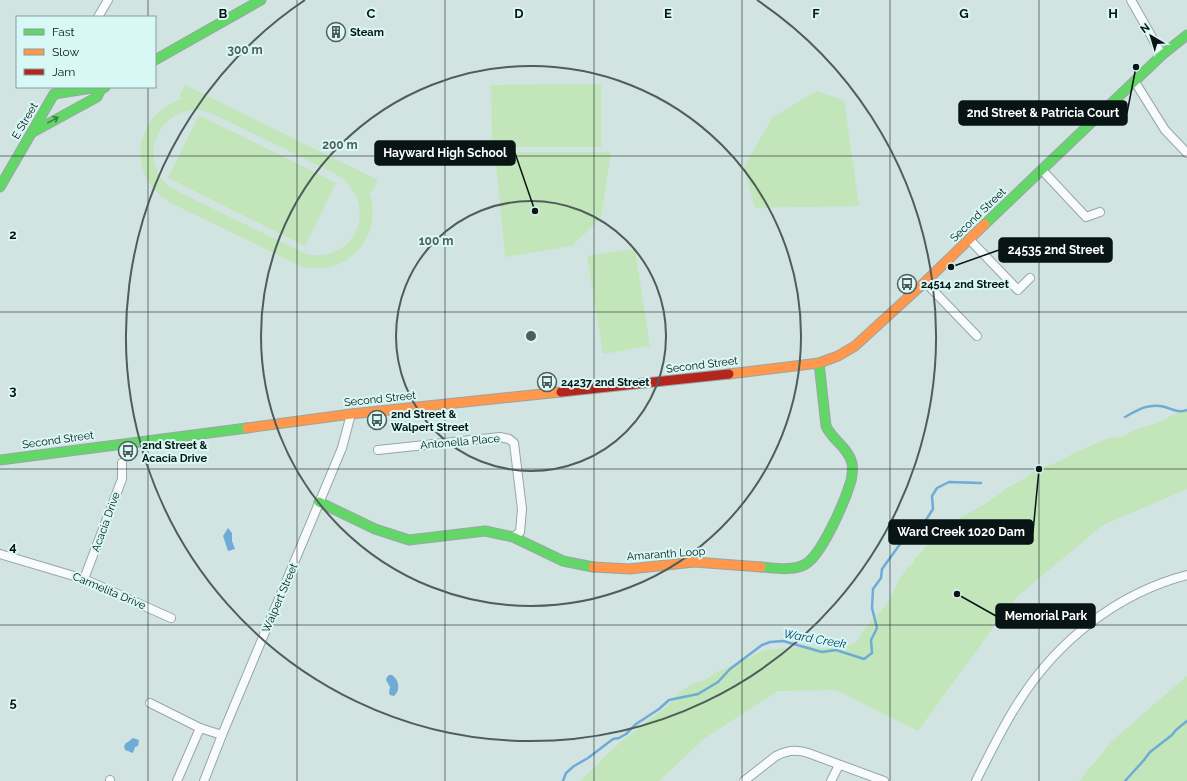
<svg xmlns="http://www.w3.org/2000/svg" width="1187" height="781" font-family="Raleway,sans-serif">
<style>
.green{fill:#c2e5b9;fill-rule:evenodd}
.water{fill:#6eabd7}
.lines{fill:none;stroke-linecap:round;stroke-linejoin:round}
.stream{stroke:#6eabd7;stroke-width:2.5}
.street-casing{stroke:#98a6a4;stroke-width:10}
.fast-casing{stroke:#98a6a4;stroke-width:11}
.slow-casing{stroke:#98a6a4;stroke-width:11}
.jam-casing{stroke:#98a6a4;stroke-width:11}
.street{stroke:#f8fbfb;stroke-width:8}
.fast{stroke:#63d668;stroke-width:9}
.slow{stroke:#ff974d;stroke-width:9}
.jam{stroke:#b3261e;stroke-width:9}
.oneway{stroke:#3a7f42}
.grid{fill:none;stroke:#091514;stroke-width:1;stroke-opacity:0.55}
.ring{fill:none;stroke:#4f5d5c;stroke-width:2}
.labels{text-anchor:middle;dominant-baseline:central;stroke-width:4;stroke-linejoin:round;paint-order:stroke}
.poi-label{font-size:11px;font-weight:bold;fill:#091514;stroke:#d8f8f6;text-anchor:start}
.street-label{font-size:11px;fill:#091514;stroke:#d8f8f6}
.water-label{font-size:12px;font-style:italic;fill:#003f69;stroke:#d8f8f6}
.grid-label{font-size:13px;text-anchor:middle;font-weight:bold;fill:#091514;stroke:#d8f8f6;stroke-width:4;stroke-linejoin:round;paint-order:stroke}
.centre{fill:#4f5d5c;stroke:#d8f8f6;stroke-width:2}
.ring-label{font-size:12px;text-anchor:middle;font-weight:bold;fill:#4f5d5c;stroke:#d8f8f6;stroke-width:4;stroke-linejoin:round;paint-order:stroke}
.leader{fill:none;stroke:#091514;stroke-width:1.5}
.callout-dot{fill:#091514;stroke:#d8f8f6;stroke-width:1.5}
.callout{fill:#091514;stroke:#091514;stroke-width:1.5}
.callout-label{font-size:12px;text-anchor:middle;font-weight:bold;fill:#fff}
</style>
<rect width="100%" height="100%" fill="#d2e4e2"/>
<g class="green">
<path d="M601,84V147H492L491,85Z"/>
<path d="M185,85L378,180L372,192L369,191C385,236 347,279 300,266L169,202C125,175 134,114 182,99L179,97ZM200,110L213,114L332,172C382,198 359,265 306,254L177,191C135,170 153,107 200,110Z"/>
<path d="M816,91L844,100L859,206L755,208L744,167L772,118Z"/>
<path d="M199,115L336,183L305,246L168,178Z"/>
<path d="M495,152H611L601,218L572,246L505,257Z"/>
<path d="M635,249L650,346L603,354L587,256Z"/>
<path d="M1187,410V489L1103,525L1018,596L998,621L918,731L836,690L778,691L705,738L659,781H580L601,761L604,757L622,741L634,732L639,727L661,711L671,702L679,692L697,682L703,681L717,672L749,658L757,653L768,650L808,646L820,648H833L849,645L857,641L865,628L887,604L894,591L896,585L908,567L913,563L915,558L919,555L935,535L963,516L967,514L985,504L1009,487L1025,478L1035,470L1058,462L1076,452L1109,438L1121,437L1135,430L1157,423L1179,412Z"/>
<path d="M1187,676V781H1079L1113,740Z"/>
</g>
<g class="water">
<path d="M228,528L232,533V541L235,549L228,551L223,536Z"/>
<path d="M389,675H392C399,680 401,690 394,696L390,695L389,693L390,687L386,680L387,677Z"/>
<path d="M133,738L139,740L138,746L135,747L133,753L125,750L124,746L126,743L128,742Z"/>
</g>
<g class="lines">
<g class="stream">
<path d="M1125,417C1139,409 1149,403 1165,407C1174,410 1178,413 1187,410"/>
<path d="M563,781L566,773L574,766L588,758L613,739L619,738L626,734L636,724L659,709L669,700L698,694L718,682L730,669L762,645L770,642L783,641L822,652L836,650L864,659L872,653L871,640L877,628L872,608L873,589L881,578L882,569L903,540L924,523L933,509L932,496L937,488L949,482L981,483"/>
<path d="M1125,781L1144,760L1150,752L1172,735L1176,730L1187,721"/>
</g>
<g class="street-casing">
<g id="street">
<path d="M1131,0L1162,55"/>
<path d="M98,17L108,0"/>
<path d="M1135,82L1165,130L1187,153"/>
<path d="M1042,170L1086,217L1100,212"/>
<path d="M970,240L1018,290L1030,278"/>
<path d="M925,282L977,336"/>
<path d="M378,450L500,437L509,439L514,443L522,509L520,532L513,537"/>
<path d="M0,554L84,579L171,618"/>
<path d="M84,579L122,479V463"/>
<path d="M150,703L200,728L222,735"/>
<path d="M110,780V781"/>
<path d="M177,781L200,728"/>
<path d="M204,781L222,735L342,448L351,414"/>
<path d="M744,781L776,756C787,750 797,749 808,753L884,781"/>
<path d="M831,781L839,765"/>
<path d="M976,781C989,755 1002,728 1018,703C1056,642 1117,593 1187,575"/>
</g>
</g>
<g class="fast-casing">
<g id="fast">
<path d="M155,60L261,0"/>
<path d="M54,94L92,88L101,89"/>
<path d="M33,132L97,97L101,89L105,87"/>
<path d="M0,187L54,94"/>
<path d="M985,224L1162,55L1187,35"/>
<path d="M0,460L247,428"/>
<path d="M319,502L375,529L409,540L485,531L513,537L563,561L593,567"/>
<path d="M761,567C775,568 791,571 804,565C821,557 844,503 850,484C852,479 853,469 852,463C848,447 832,440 826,426L819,363"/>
</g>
</g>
<g class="slow-casing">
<g id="slow">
<path d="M729,374L819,363L838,356L855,346L925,282L985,224"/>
<path d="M247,428L351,414L561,392"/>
<path d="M593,567L630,569L694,562L761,567"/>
</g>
</g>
<g class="jam-casing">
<path id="jam" d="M561,392L729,374"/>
</g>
<use href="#street" class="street"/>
<use href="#fast" class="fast"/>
<use href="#slow" class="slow"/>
<use href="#jam" class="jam"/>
</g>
<defs><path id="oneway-shaft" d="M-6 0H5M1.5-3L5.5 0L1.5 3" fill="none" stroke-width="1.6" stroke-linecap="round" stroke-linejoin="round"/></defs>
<use class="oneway" href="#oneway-shaft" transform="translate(53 120) rotate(-29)"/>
<path class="grid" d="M148,0V17M297,0V781M445,0V781M594,0V781M742,0V781M890,0V781M1039,0V781M148,87V781M0,156H1187M0,312H1187M0,469H1187M0,625H1187"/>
<g class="ring">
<circle cx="531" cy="336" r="135"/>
<circle cx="531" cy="336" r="270"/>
<path d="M757 0A405 405 0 1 1 305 0"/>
</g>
<defs>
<g id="building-ring" transform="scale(1)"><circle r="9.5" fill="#d8f8f6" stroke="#4f5d5c" stroke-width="1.5"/><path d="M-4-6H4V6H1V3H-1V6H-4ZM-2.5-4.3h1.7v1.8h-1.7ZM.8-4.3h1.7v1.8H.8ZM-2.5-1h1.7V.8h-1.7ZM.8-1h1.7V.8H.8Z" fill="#4f5d5c"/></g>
<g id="bus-ring" transform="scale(1)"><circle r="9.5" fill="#d8f8f6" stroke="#4f5d5c" stroke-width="1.5"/><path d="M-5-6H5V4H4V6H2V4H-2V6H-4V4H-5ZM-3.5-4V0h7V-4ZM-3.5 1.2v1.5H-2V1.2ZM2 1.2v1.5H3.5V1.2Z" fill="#4f5d5c"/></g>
</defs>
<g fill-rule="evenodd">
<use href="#building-ring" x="336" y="32"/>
<use href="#bus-ring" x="907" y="284"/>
<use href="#bus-ring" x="547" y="382"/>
<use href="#bus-ring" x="377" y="420"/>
<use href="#bus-ring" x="128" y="451"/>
</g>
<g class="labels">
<g class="poi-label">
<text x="350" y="32">Steam</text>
<text x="921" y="284">24514 2nd Street</text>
<text x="561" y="382">24237 2nd Street</text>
<text x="391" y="414">2nd Street &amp;<tspan x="391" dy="13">Walpert Street</tspan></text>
<text x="142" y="445">2nd Street &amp;<tspan x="142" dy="13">Acacia Drive</tspan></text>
</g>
<g class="street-label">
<text transform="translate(25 121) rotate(-60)">E Street</text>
<text transform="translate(978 215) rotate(-44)">Second Street</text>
<text transform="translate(702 365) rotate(-7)">Second Street</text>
<text transform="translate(380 399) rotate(-6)">Second Street</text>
<text transform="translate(58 440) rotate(-8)">Second Street</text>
<text transform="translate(460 442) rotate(-5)">Antonella Place</text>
<text transform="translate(106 522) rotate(-70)">Acacia Drive</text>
<text transform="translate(666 554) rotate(-4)">Amaranth Loop</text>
<text transform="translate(109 591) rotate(23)">Carmelita Drive</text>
<text transform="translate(280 598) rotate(-67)">Walpert Street</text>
</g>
<g class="water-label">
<text transform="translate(815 639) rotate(10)">Ward Creek</text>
</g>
</g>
<g class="grid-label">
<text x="223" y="18">B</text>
<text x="371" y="18">C</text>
<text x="519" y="18">D</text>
<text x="668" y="18">E</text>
<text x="816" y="18">F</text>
<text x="964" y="18">G</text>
<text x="1113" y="18">H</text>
<text x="13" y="239">2</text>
<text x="13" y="395">3</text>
<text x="13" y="551">4</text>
<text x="13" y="707">5</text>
</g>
<circle cx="531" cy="336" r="6" class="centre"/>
<g class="ring-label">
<text x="245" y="54">300 m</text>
<text x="340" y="149">200 m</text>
<text x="436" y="245">100 m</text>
</g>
<path class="leader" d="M1136 67L1127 113M535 211L515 153M951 267L999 250M1039 469L1033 532M957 594L996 616"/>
<g class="callout-dot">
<circle cx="1136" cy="67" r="4"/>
<circle cx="535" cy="211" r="4"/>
<circle cx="951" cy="267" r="4"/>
<circle cx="1039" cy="469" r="4"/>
<circle cx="957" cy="594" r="4"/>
</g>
<g class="callout">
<rect x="959" y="101" width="168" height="24" rx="4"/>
<rect x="375" y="141" width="140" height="24" rx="4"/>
<rect x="999" y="238" width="113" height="24" rx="4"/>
<rect x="889" y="520" width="144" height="24" rx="4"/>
<rect x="996" y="604" width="99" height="24" rx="4"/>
</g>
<g class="callout-label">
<text x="1043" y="117">2nd Street &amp; Patricia Court</text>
<text x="445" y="157">Hayward High School</text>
<text x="1056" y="254">24535 2nd Street</text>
<text x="961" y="536">Ward Creek 1020 Dam</text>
<text x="1046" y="620">Memorial Park</text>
</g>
<rect x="16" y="16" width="140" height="72" fill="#d8f8f6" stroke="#859d9c"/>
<rect x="24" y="29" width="20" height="6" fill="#63d668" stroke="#859d9c"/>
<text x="52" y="36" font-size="12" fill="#091514">Fast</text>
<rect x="24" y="49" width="20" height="6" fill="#ff974d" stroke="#859d9c"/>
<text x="52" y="56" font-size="12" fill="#091514">Slow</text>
<rect x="24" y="69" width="20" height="6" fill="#b3261e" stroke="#859d9c"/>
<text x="52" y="76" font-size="12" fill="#091514">Jam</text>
<g transform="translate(1151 36) rotate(322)" stroke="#d8f8f6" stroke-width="3" paint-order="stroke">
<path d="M0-3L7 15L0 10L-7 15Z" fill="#091514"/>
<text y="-6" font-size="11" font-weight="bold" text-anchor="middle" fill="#091514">N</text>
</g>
</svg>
